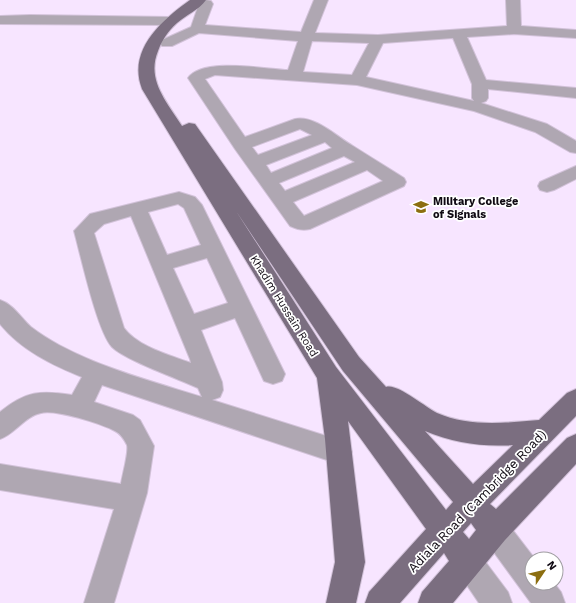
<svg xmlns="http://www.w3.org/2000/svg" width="576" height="603" font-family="'Work Sans',sans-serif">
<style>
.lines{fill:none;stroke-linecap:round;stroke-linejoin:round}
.minor-casing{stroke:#d2c2d9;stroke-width:2}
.major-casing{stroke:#d2c2d9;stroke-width:2}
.minor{fill:#afa7b2;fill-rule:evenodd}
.major{fill:#7b6e80;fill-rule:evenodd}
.labels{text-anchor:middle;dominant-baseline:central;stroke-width:3.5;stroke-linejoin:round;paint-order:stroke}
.poi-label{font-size:11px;font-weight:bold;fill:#100a13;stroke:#fff;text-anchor:start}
.street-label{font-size:11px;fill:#100a13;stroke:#fff}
.near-street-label{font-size:13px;fill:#100a13;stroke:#fff}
</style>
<rect width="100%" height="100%" fill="#f7e5ff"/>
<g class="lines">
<g class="minor-casing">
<g id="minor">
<path d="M206,0L211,1L213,4L205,25L301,32L314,0H328L315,33L378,35L507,26L506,0H520L521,26L576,30V38L514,34L467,37L486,80L576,88V98L488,89V98L486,101L481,103L547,124L576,141V153L570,152L535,132L474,111L357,85L215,75L205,79L245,137L295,119C315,115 337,137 353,146C370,157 387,167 404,178L406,182L404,186L310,229C302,231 297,229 290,226L235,149L188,78C203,57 264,69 288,70L298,41L199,33L172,46H162L160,43L162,40L191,27L199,4L201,1ZM453,38L472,84V98L474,101L366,77L383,43ZM312,41L369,43L352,75L303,72ZM300,129L312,135L258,155L252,147ZM325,142L332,148L271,173L266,165ZM344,156L355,162L285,191L279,183ZM367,170L383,181L304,216L293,202Z"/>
<path d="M30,15L170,17L175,18L177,21L175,24L170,25L0,24V16Z"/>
<path d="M576,166V179L554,190L547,192L540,190L538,186L540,182Z"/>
<path d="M179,192L195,197L202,205L285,374L282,381L273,384L264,381L235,318L201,330L222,382L223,390L220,397L212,400L339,440L348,444L352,452L348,460L339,464L102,385L94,402L133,415L140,420L154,446L147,493L114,603H84L114,509L0,490V464L121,484C122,476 129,452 127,445C124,439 121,434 115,431C102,424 55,409 41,413C25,416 15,434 0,439V412C26,391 40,390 72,395L82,377C52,365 21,350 0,324V300C13,304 21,318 31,327C40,334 50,340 59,345C104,369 154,382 202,397L198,388C179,379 125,360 112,347C97,331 81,256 74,231L90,214ZM178,204L184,208L201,245L167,255L148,212ZM131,216L190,359L191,363C170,355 138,347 124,328L94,233L104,224ZM207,258L228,303L194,314L173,268Z"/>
<path d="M495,516L505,520L535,559H532V583H554L561,592L565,603H531L485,540L481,530L485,520Z"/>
<path d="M468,547L478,552L508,592L512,603H479L458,572L453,562L458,552Z"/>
</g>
</g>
<g class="major-casing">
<path id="major" d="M190,0H206C199,10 186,15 177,23C168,31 162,40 158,51C146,80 167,102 182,126L189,123L195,124L359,357L386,387C397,383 425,407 437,413C468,427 505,423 539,420L567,393L576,389V416L490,504L496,509L567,438L576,434V464L505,540L453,603H418L422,592L449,561L444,553L400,603H365L369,592L426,529L348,421L365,562L356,603H326L335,562L325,439L317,378L142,89C127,50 162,20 190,0ZM236,211L343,371L453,502L446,510L336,367ZM425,431C454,443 482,447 513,445L473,484ZM471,523L476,530L469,539L463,532Z"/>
</g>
<use href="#minor" class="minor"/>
<use href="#major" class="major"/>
</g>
<defs>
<g id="university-bare" transform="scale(1.2)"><path d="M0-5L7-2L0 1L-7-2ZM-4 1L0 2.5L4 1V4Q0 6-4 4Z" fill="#8c6e10" stroke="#fff" stroke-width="2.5" paint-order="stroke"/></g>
</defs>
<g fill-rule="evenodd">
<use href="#university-bare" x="421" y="207"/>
</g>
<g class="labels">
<g class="poi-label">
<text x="433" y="201">Military College<tspan x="433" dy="13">of Signals</tspan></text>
</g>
<g class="street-label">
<text transform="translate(284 306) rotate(58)">Khadim Hussain Road</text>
</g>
<g class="near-street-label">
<text transform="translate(477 501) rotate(-46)">Adiala Road (Cambridge Road)</text>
</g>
</g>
<g transform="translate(544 571) rotate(55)"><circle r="19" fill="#ffffff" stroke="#9f9da1"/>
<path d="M0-3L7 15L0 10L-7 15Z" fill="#8c6e10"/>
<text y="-6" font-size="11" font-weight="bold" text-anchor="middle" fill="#100a13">N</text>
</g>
</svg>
